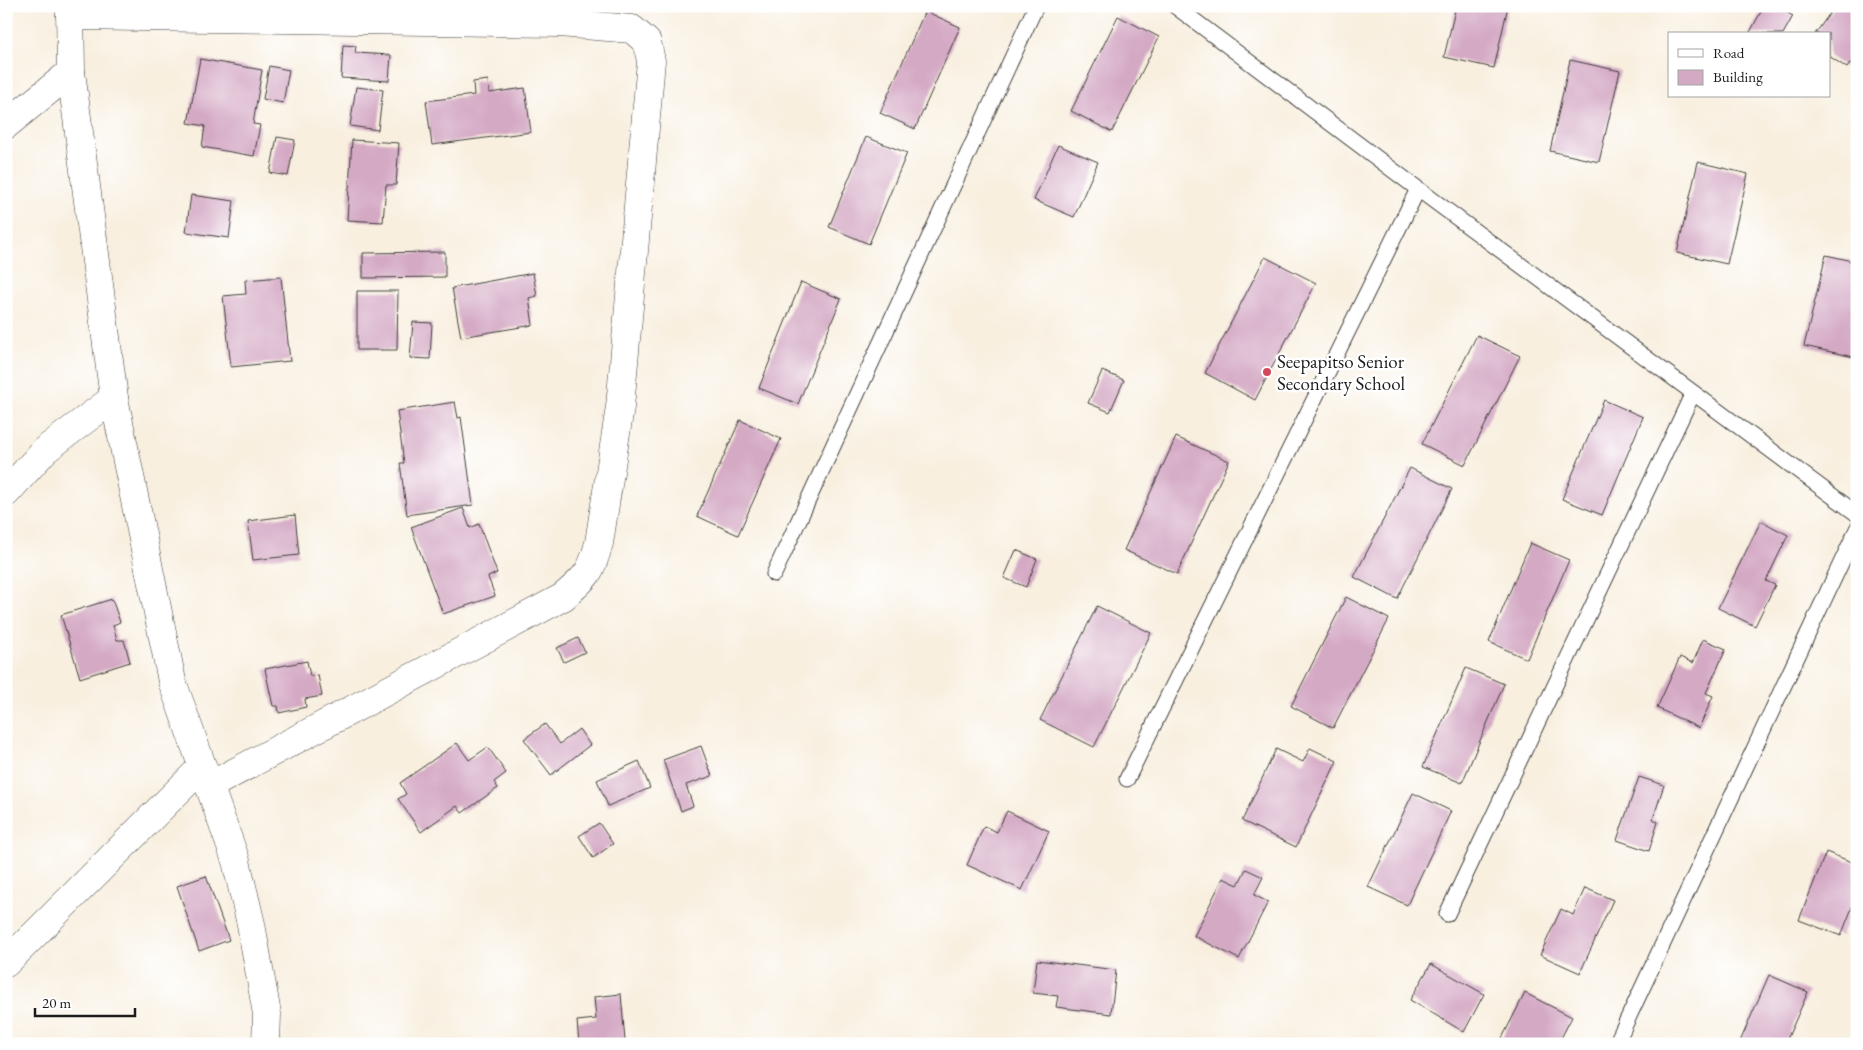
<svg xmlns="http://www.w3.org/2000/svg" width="1863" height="1050" font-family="'EB Garamond',serif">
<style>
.building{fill:#d4a9c4}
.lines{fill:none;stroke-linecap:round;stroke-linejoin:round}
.lane-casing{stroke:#3d3c39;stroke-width:17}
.street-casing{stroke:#3d3c39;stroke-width:29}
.lane{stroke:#fff;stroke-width:15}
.street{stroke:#fff;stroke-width:28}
.poi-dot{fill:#d1495b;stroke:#fff;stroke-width:2}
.labels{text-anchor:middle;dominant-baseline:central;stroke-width:5;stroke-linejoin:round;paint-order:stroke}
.poi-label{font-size:19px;fill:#1c1c1c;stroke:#fff;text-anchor:start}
</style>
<rect width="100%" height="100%" fill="#fff"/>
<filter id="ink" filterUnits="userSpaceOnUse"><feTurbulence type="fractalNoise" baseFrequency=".02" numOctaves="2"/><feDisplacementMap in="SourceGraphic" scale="10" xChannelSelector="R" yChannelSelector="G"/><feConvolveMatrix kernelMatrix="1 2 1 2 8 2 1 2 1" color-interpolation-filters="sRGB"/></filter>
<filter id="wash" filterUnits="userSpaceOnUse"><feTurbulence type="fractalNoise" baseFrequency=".0096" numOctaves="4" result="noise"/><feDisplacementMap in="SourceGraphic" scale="20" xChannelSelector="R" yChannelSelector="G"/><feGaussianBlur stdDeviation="1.12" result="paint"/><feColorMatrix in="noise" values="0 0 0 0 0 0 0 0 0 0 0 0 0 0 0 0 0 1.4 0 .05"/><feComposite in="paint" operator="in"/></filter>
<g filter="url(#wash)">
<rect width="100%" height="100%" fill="#f8efdf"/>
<g id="blocks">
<g class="building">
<path d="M1456,6H1508L1494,68L1444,57Z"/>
<path d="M1764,6H1776L1793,16L1783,34H1749Z"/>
<path d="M1835,6H1857V54L1847,68L1829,56V34H1815Z"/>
<path d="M925,11L960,27L915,129L880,113Z"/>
<path d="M1118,16L1159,37L1112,132L1071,111Z"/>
<path d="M343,45L356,46L355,53L391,55L389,81L341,78Z"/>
<path d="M200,59L262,70L253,124L260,125L254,156L202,147L205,126L188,123Z"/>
<path d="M1570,60L1620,71L1599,162L1550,151Z"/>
<path d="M269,66L289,70L283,103L263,99Z"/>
<path d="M488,80L489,93L525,88L531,132L432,145L426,101L474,95L473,82Z"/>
<path d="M356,87L383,90L378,130L350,126Z"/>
<path d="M277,137L295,140L288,176L270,173Z"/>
<path d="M866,137L907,153L869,244L829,227Z"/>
<path d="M352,140L399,143L396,185H386L383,222L347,220Z"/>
<path d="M1058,145L1098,162L1074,217L1034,200Z"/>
<path d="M1698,162L1748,174L1727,264L1677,253Z"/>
<path d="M191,195L234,201L229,238L186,232Z"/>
<path d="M445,252V277L363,278V253Z"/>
<path d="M1826,255L1857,262V347L1854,357L1804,346Z"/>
<path d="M1265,257L1316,283L1255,400L1205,373Z"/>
<path d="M533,273L537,296L529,298L533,325L461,337L452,288Z"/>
<path d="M281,277L290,361L231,367L223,296L246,294L245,280Z"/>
<path d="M801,282L841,299L798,404L759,388Z"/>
<path d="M357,291H398L397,350H357Z"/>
<path d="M413,322L432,323L430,359L410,358Z"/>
<path d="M1477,335L1520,356L1465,465L1422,444Z"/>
<path d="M1102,371L1124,380L1110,412L1088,403Z"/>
<path d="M1604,400L1643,417L1602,515L1562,499Z"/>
<path d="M455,402L458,418L461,417L473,505L407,515L400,463H404L397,411Z"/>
<path d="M740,420L781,439L738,535L697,516Z"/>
<path d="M1176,437L1229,461L1177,574L1124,550Z"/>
<path d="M1410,468L1452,489L1397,599L1354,577Z"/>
<path d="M463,508L470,528L479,524L497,573L488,577L495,596L443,614L411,527Z"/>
<path d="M295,515L299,555L253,560L248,521Z"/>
<path d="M1761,521L1788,535L1766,581L1775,585L1755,626L1718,608Z"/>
<path d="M1530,543L1569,560L1527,659L1489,642Z"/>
<path d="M1016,550L1037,559L1026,587L1004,578Z"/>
<path d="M1346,597L1389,619L1333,728L1291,706Z"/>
<path d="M112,599L120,622L113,625L117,640H124L130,662L80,678L61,615Z"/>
<path d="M1097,606L1151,633L1094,747L1040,720Z"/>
<path d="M578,638L585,652L564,662L557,648Z"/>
<path d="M1703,639L1726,649L1706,693L1713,696L1699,728L1657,708L1680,657L1693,663Z"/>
<path d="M307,661L310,676L318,675L322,696L305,699L306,707L279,713L278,706H273L265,669Z"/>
<path d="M1466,668L1504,684L1462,783L1423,767Z"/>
<path d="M545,724L560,744L579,729L590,745L551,775L524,739Z"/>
<path d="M457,743L469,760L488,747L506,773L494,782L498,788L462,813L457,806L421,832L398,799L406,794L400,783Z"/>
<path d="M701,746L712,776L686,785L693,806L681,811L663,760Z"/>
<path d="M1310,748L1337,761L1296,847L1242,821L1276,749L1303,762Z"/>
<path d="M639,761L650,788L608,806L597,780Z"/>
<path d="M1639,777L1664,785L1653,819L1658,822L1649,851L1617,840Z"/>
<path d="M1413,793L1451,811L1407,905L1368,887Z"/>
<path d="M1007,811L1049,831L1022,890L967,865L984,826L997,832Z"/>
<path d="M599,823L613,844L593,858L579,836Z"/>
<path d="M1826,852L1857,864V895L1841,936L1799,920Z"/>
<path d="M1246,869L1263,877L1254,895L1268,902L1239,959L1194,936L1223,878L1238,885Z"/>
<path d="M206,876L229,940L199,951L177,886Z"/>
<path d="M1585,888L1613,900L1580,973L1540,955L1561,909L1573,915Z"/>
<path d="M1037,960L1116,970L1111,1014L1056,1007L1058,996L1033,993Z"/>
<path d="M1431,964L1484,994L1464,1032L1410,1000Z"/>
<path d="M1769,975L1808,992L1785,1044H1739Z"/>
<path d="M1525,993L1572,1017L1558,1044H1499Z"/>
<path d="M621,994L625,1041L579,1044L577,1021L596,1019L594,997Z"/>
</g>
</g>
</g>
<g filter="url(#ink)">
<use href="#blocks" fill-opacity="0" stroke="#3d3c39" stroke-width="1"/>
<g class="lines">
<g class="lane-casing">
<g id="lane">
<path d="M1175,6L1418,189L1857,514"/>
<path d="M774,574L1036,6"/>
<path d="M1127,779L1418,189"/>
<path d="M1447,914L1693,393"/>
<path d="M1616,1044L1857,529"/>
</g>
</g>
<g class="street-casing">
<g id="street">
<path d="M70,6L71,72L114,398L172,681L236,861L251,924L267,1014L266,1044"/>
<path d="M70,16L560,23L632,29L647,42L651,61L620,407L599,543C591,574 586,577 563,597L209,786"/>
<path d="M6,125L71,72"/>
<path d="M6,493L45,450L114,398"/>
<path d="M6,963L202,767"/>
</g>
</g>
<use href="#lane" class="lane"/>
<use href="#street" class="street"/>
</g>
</g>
<circle class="poi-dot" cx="1267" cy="372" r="5"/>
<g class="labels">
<g class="poi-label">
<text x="1277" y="361">Seepapitso Senior<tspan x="1277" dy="22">Secondary School</tspan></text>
</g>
</g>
<rect width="1863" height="1050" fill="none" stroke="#fff" stroke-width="25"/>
<rect x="1668" y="32" width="162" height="65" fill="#ffffff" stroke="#a4a4a4"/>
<rect x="1678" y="49" width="25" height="8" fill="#ffffff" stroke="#a4a4a4"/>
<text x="1713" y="58" font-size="15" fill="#1c1c1c">Road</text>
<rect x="1678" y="70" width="25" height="15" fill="#d4a9c4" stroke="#a4a4a4"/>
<text x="1713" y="82" font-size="15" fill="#1c1c1c">Building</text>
<path d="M35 1008v8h100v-8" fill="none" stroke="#1c1c1c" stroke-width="2.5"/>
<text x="42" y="1008" font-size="15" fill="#1c1c1c" stroke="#ffffff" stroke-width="4" paint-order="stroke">20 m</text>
</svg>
